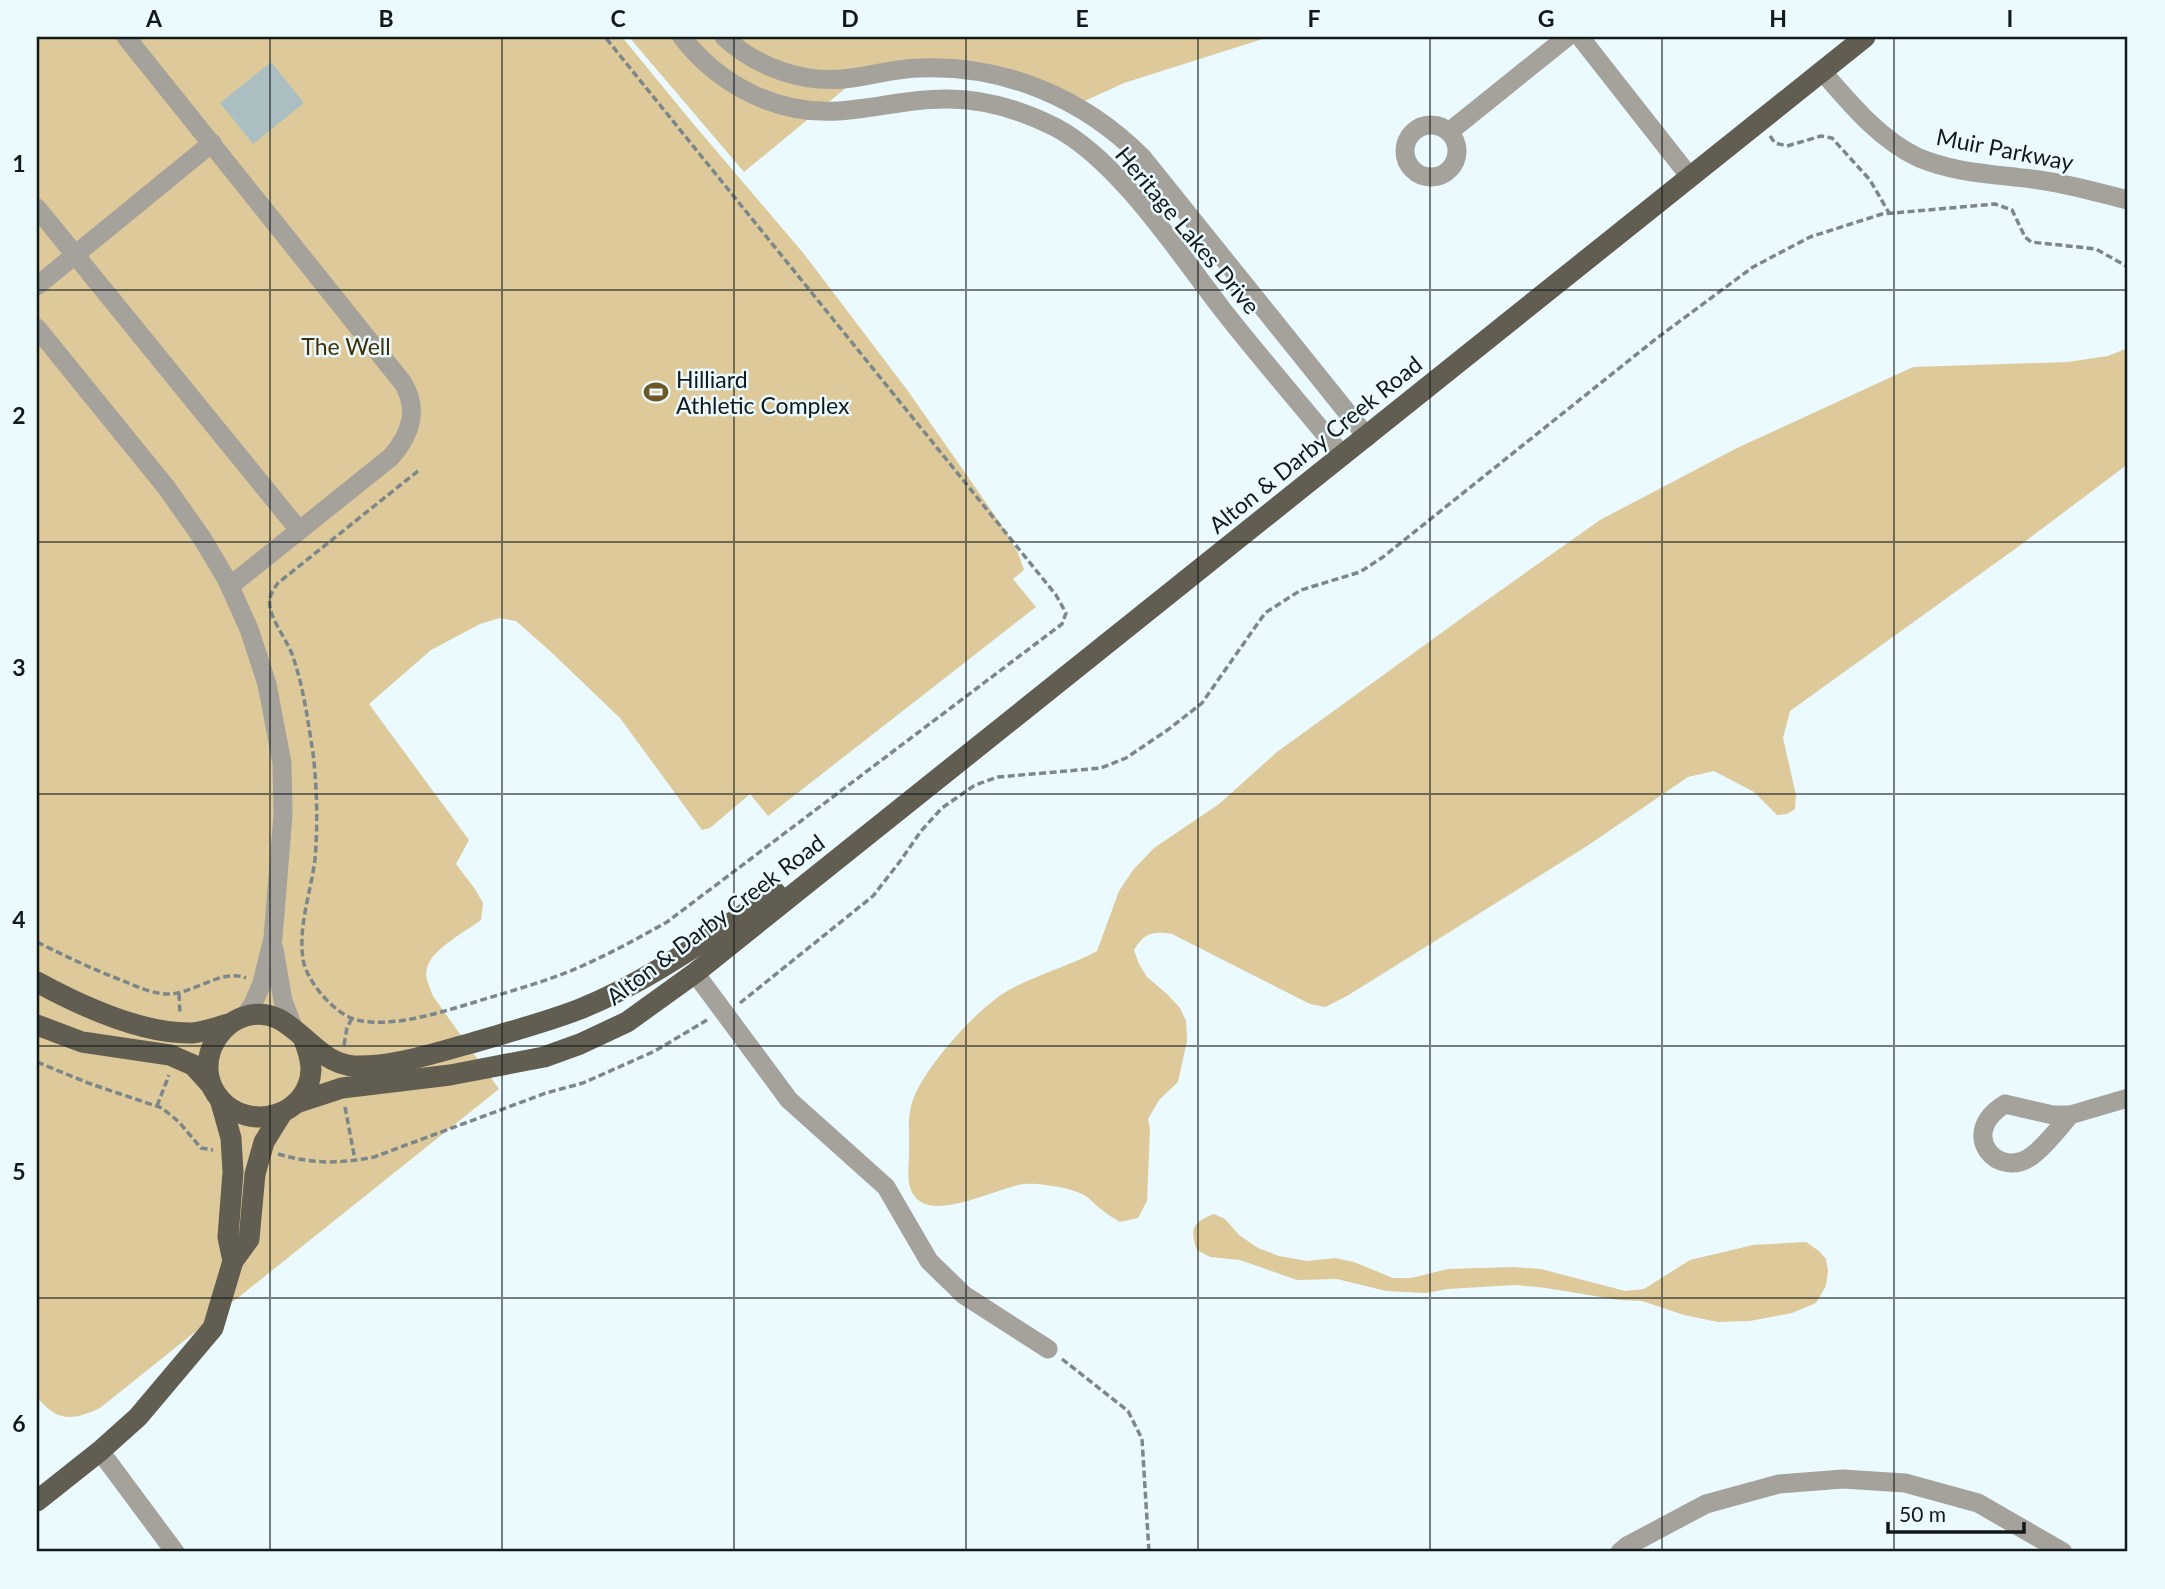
<svg xmlns="http://www.w3.org/2000/svg" width="2165" height="1589" font-family="Lato,sans-serif">
<style>
.green{fill:#ddc99a}
.building{fill:#abbfc3}
.lines{fill:none;stroke-linecap:round;stroke-linejoin:round}
.path{stroke:#7c878a;stroke-width:3.5;stroke-dasharray:7 3.5;stroke-linecap:butt}
.minor{stroke:#a5a29b;stroke-width:19}
.major{stroke:#625d51;stroke-width:21}
.grid{fill:none;stroke:#12191b;stroke-width:2;stroke-opacity:0.55}
.labels{text-anchor:middle;dominant-baseline:central;stroke-width:5;stroke-linejoin:round;paint-order:stroke}
.street-label{font-size:23px;fill:#12191b;stroke:#eafafe}
.park-label{font-size:23px;fill:#413106;stroke:#eafafe}
.poi-label{font-size:23px;fill:#12191b;stroke:#eafafe;text-anchor:start}
.neatline{fill:none;stroke:#12191b;stroke-width:2.5}
.grid-label{font-size:23px;text-anchor:middle;font-weight:bold;fill:#12191b}
</style>
<rect width="100%" height="100%" fill="#eafafe"/>
<g class="green">
<path d="M37,37H622L691,121L804,254L908,391L1005,530L1018,553L1024,570L1013,579L1036,607L768,816L750,794L710,828L702,830L620,718L550,651L516,621L500,618L480,624L431,650L369,704L469,840L456,864L475,889L483,903L481,920C465,932 432,949 427,968C424,977 430,988 433,996L499,1089L100,1408C72,1421 57,1422 37,1397Z"/>
<path d="M629,37H1269L1124,83L1076,105L988,72L858,78L744,172Z"/>
<path d="M2128,348V464L2015,549L1790,711L1783,738L1796,795L1795,809L1787,814L1777,815L1754,792L1714,771L1688,777L1587,846L1347,996L1325,1007L1310,1004L1172,934C1153,931 1144,933 1134,950L1139,964L1147,977L1167,994L1180,1008L1186,1021L1187,1041L1178,1082L1159,1100L1148,1119L1150,1129L1147,1201L1138,1218L1120,1222C1114,1218 1108,1215 1102,1210C1095,1205 1089,1197 1082,1194C1072,1189 1056,1186 1045,1185C1038,1184 1026,1183 1019,1185C997,1189 942,1216 921,1202C904,1191 909,1170 909,1153C910,1137 907,1122 911,1106C919,1072 979,1006 1009,990C1038,974 1068,967 1097,951L1119,891L1133,870L1154,848L1219,804L1277,752L1473,610L1600,520L1737,448L1913,367L2067,362L2108,356Z"/>
<path d="M1214,1214L1225,1219L1239,1235L1258,1248L1279,1256L1307,1261L1335,1258L1354,1262L1393,1278H1411L1448,1269L1513,1267L1541,1269L1625,1291L1644,1289L1690,1260L1753,1245L1806,1242L1819,1251L1826,1259L1828,1271L1826,1286L1816,1303L1792,1313L1750,1321L1718,1322L1684,1315L1642,1301L1619,1300L1546,1288L1515,1285L1448,1289L1426,1293L1386,1291L1337,1279L1297,1280L1240,1260L1210,1257L1197,1250C1189,1229 1193,1222 1214,1214Z"/>
</g>
<path class="building" d="M271,62L304,103L253,144L220,103Z"/>
<g class="lines">
<g class="path">
<path d="M1770,136L1775,143L1787,146L1821,136L1832,138L1870,180L1889,213"/>
<path d="M418,471L278,583C273,590 268,597 270,607C273,624 289,642 294,660C304,690 308,722 313,753C317,787 318,825 315,859C311,892 298,926 303,959C306,981 335,1015 357,1020C393,1028 438,1013 472,1003C504,993 537,984 568,972C602,958 635,940 667,922L1062,624L1066,613L1056,595L605,37"/>
<path d="M37,942C65,956 92,969 121,980C136,986 152,994 168,994C194,994 221,968 246,978"/>
<path d="M179,994L180,1014"/>
<path d="M740,1003L873,896L901,860L921,831L942,808L975,785L998,777L1101,768L1126,758L1169,729L1202,703L1265,613L1301,590L1360,572L1383,557L1657,338L1753,267L1810,237L1882,214L1995,204L2012,210L2025,237L2031,242L2096,249L2128,267"/>
<path d="M344,1045L347,1028L352,1018"/>
<path d="M37,1062L88,1083L162,1108L179,1122L201,1148L213,1150"/>
<path d="M157,1106L169,1075"/>
<path d="M345,1107L355,1160"/>
<path d="M278,1154C313,1164 339,1164 374,1157L546,1093L583,1083L655,1051L707,1020"/>
<path d="M1062,1359L1128,1411L1142,1439L1149,1552"/>
</g>
<g class="minor">
<path d="M126,37L403,383C419,410 411,434 391,457L230,586"/>
<path d="M682,37C719,85 777,115 838,111C873,109 908,99 943,99C981,98 1021,110 1055,127C1118,160 1178,252 1222,309C1261,359 1303,407 1343,456"/>
<path d="M724,37C758,68 805,85 852,78C875,75 897,68 921,68C1005,65 1083,98 1142,157L1367,437"/>
<path d="M1580,37L1690,177"/>
<path d="M1822,71C1850,103 1878,138 1917,157C1956,174 1998,174 2039,180C2069,184 2099,193 2128,200"/>
<circle cx="1431" cy="151" r="26"/>
<path d="M1449,132L1567,37"/>
<path d="M37,208L299,530"/>
<path d="M37,286L212,143"/>
<path d="M37,328L166,487L202,538L227,580L249,629L267,684L282,763L283,815L273,938L262,983L253,1004L245,1016"/>
<path d="M274,949L283,1001L293,1027"/>
<path d="M695,973L789,1100L886,1187L929,1261L964,1295L1048,1349"/>
<path d="M2070,1115C2059,1128 2047,1144 2033,1155C1999,1182 1956,1134 2005,1104L2053,1115H2070L2128,1098"/>
<path d="M100,1451L175,1552"/>
<path d="M1620,1552L1627,1546L1706,1504L1779,1484L1843,1479L1905,1483L1978,1503L2063,1552"/>
</g>
<g class="major">
<path d="M37,982C81,1006 141,1034 192,1033C204,1032 217,1027 229,1024"/>
<path d="M37,1025L82,1042L170,1055L193,1065L211,1085"/>
<path d="M304,1040C308,1050 311,1059 311,1070C309,1116 249,1133 220,1099C196,1072 210,1029 243,1017C291,1000 310,1064 354,1066C392,1067 432,1054 468,1044C505,1033 544,1023 580,1009C650,981 713,934 776,893"/>
<path d="M220,1099L231,1138L233,1172L228,1237L233,1261"/>
<path d="M296,1103L342,1088L450,1075L544,1057L580,1044L627,1022L695,973L1865,37"/>
<path d="M37,1501L100,1451L138,1417L213,1328L233,1261L249,1239L255,1174L264,1142L282,1113"/>
</g>
</g>
<path class="grid" d="M270,37V1552M502,37V1552M734,37V1552M966,37V1552M1198,37V1552M1430,37V1552M1662,37V1552M1894,37V1552M37,290H2128M37,542H2128M37,794H2128M37,1046H2128M37,1298H2128"/>
<defs>
<g id="stadium-bare" transform="scale(1.89)"><path d="M0-5a6.5 5 0 1 0 0 10a6.5 5 0 1 0 0-10ZM-3.5-1.8h7v3.6h-7Z" fill="#6c5726" stroke="#eafafe" stroke-width="2.5" paint-order="stroke"/></g>
</defs>
<g fill-rule="evenodd">
<use href="#stadium-bare" x="656" y="392"/>
</g>
<g class="labels">
<g class="street-label">
<text transform="translate(2005 149) rotate(11)">Muir Parkway</text>
<text transform="translate(1188 230) rotate(50)">Heritage Lakes Drive</text>
<text transform="translate(1315 444) rotate(-39)">Alton &amp; Darby Creek Road</text>
<text transform="translate(715 919) rotate(-37)">Alton &amp; Darby Creek Road</text>
</g>
<g class="park-label">
<text x="346" y="346">The Well</text>
</g>
<g class="poi-label">
<text x="676" y="379">Hilliard<tspan x="676" dy="26">Athletic Complex</tspan></text>
</g>
</g>
<rect width="2165" height="1589" fill="none" stroke="#eafafe" stroke-width="77"/>
<path d="M1888 1522v10h136v-10" fill="none" stroke="#12191b" stroke-width="3.5"/>
<text x="1899" y="1522" font-size="21" fill="#12191b" stroke="#eafafe" stroke-width="5" paint-order="stroke">50 m</text>
<rect x="38" y="38" width="2088" height="1512" class="neatline"/>
<g class="grid-label">
<text x="154" y="27">A</text>
<text x="386" y="27">B</text>
<text x="618" y="27">C</text>
<text x="850" y="27">D</text>
<text x="1082" y="27">E</text>
<text x="1314" y="27">F</text>
<text x="1546" y="27">G</text>
<text x="1778" y="27">H</text>
<text x="2010" y="27">I</text>
<text x="19" y="172">1</text>
<text x="19" y="424">2</text>
<text x="19" y="676">3</text>
<text x="19" y="928">4</text>
<text x="19" y="1180">5</text>
<text x="19" y="1432">6</text>
</g>
</svg>
